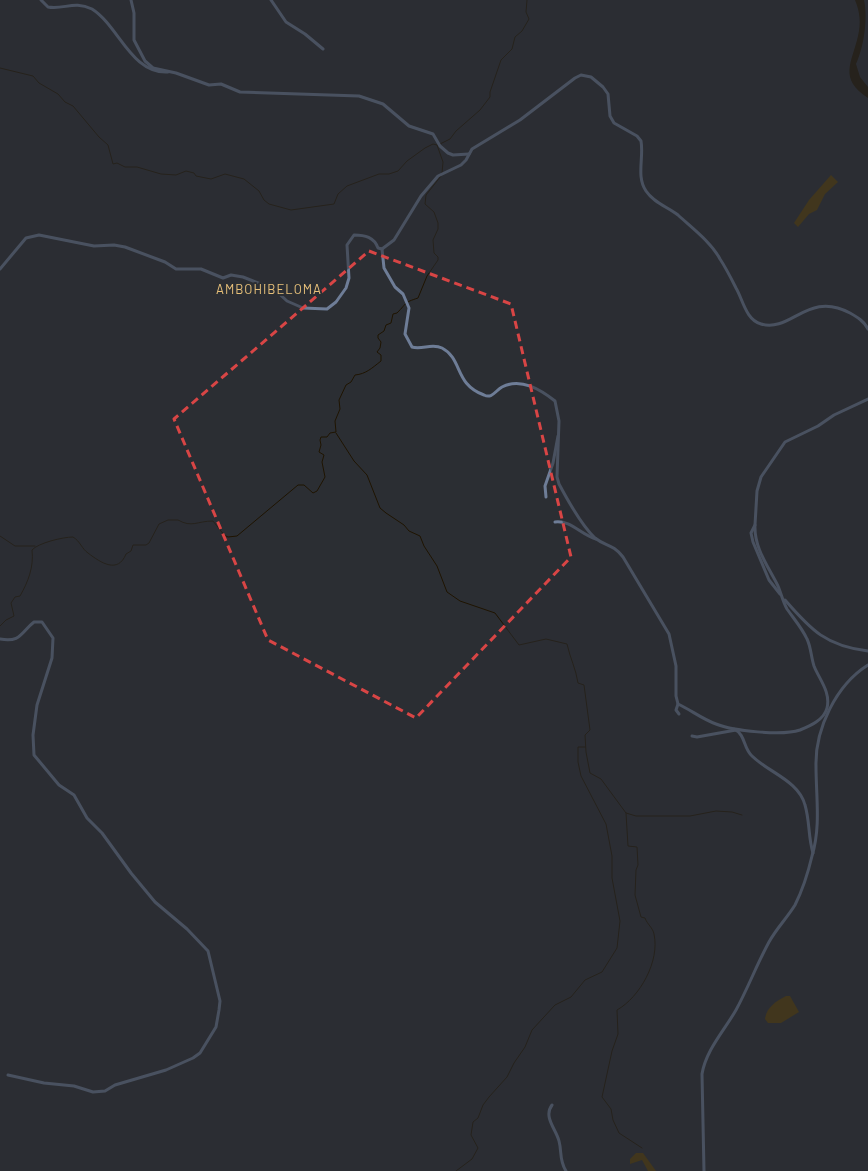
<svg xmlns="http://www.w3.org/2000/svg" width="868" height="1171" font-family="Barlow,sans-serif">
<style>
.green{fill:#5b4003}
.water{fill:#1f1401}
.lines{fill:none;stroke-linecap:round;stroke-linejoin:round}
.stream{stroke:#1f1401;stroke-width:1}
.minor{stroke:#6e7d97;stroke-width:3}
.marked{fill:none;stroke:#d84545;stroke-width:3;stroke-dasharray:8 5;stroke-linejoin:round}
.labels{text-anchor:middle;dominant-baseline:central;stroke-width:4;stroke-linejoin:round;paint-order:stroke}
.quarter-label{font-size:13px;letter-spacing:1px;fill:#e8c07a;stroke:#2b2e33}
</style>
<rect width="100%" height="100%" fill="#2b2e33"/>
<g class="green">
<path d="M831,175L838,182L825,194L817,210L809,214L798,227L794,223L809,200Z"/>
<path d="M786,996H790L799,1012L781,1023H768L765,1019C766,1008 776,1001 786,996Z"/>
<path d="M636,1153H643L656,1171H648L642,1160L630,1164V1159Z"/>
</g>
<path class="water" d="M855,0H864C868,18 864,47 856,64L860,77L868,87V98C838,78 852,63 858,36C861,23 860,12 855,0Z"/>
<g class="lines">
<g class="stream">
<path d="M0,68L33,76L39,83L58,94L65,102L73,106L99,137L108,145L113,164L117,163L125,167H137L161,174L176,175L186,171L194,173L196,176L211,179L225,174L244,179L259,191L264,200L269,204L291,210L334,204L338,194L347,186L379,174H389L398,171L407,161L425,148L433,144L437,145"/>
<path d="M440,144L450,139L456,131L480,110L490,97V92L501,60L512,49L515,37L522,31L529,19L526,12L527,0"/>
<path d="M437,145L443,162L442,173"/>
<path d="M336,433L354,461L367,475L380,508L386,513L404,525L409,531L420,536L424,546L437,566L447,592L460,601L495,613L519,645L546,639L567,644C570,658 576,669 578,683L584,685L590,730L585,735L586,752L590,773L601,779L626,813L636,816H690L716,811L732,812L742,815"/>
<path d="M0,536L15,546H35"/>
<path d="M0,626L6,620L14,616L11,603L15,597L20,596C28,582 34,567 32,550C38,543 63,537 73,537C80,541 82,549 88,553C101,563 118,574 126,554L131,551L133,545H146L149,543L159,524L168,520H178C192,528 197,521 213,521L224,535L228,537L237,536L298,485H304L313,493L317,491L325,477L322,462L324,455L319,452L321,445L320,440L321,437H327L330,433L336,432L335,421L340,409L339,400L346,385L351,382L355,375C366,374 372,368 381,361V355L377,352L380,348L381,342L378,338V335L384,331L386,325L391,323L393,314L397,313C408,302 403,303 418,298L427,276L438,260V257L434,253L433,240L438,229V223L434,212L425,204L426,195L441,176"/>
<path d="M626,813L628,846L637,847L638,865L636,870L635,895L641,917L645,918C647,924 653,928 654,934C660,961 640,997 617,1010L618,1034L612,1051L602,1097L611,1109L613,1120L619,1133L642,1148"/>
<path d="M456,1171L472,1159L478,1148L471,1135L473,1122L478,1118L483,1105L489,1097L507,1077L514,1063L525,1047L532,1030L555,1005L571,997L585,980L602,972L617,948L620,921L612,878V856L606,824L581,776L578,762V747H585"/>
</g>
<g class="minor">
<path d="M41,0L48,7C64,10 74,0 92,9C119,26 131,74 168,72"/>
<path d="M131,0L134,13V40L145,61L153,68L176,73L209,85L221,84L240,92L359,96L383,104L409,126L433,134L440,146L448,153L453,155L469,154"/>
<path d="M271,0L286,22L305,34L323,49"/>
<path d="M382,249L384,268L395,287L403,294L409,308L405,334L412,347C422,350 432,343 442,348C463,359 454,384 484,395C492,399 495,391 502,387C521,377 541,390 555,401L559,421L557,477L559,484C567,499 583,527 595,538C605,546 613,544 623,557L669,634L676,666V696L678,704C691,710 702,719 716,724C733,731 782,736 800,730C810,726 824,720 827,708C831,692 819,679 814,666C811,657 811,647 807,639C802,628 794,619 787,609C783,602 781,593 778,586C768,566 754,548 755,525"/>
<path d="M0,269L26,238L39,235L94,246L114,245L125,247L165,262L176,269H201L223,278L231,275L243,277L274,289L287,301L303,308L327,309L336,302L346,288L349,278L347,245L354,235C365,235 374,237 378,248L382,249L394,240L421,196L438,176L461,165L466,160L472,149L520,120L575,78L581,75L591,77L603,87L608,94L610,116L614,123L637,136L641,141C644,158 636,176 646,191C654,203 668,207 678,215C692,228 711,242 720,259C726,268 731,278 736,288C743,300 746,320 761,324C791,333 808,290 850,313C857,317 864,321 868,329"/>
<path d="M546,497L545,486L553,463L558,436"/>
<path d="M555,522C571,520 581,535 596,539"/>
<path d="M780,594L769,580L753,542L751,533L755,525L757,491L761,477L785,442L818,426L834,415L868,399"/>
<path d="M785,600C811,630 826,646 868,651"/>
<path d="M0,639C21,643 21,632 34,622H42L53,638L52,658L37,705L33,735L34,755L59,785L74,795L87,818L102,833L131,873L155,902L187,929L208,951L220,1001L219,1010L216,1027L200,1053L193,1058L166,1070L115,1085L105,1091L93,1092L74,1086L44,1083L8,1075"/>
<path d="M678,704L676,710L679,714"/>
<path d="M734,729C746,735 743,748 752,756C768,772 799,781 805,805C810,822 808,837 813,853"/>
<path d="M692,736L697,737L736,730"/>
<path d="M552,1105C543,1117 556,1129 559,1141C562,1152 559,1160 566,1171"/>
<path d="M704,1171L702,1074C706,1050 724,1031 736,1010C748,988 757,964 769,942C776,929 787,918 795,905C803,889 808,873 812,856C821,826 816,797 816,766C815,729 836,685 868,665"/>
</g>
</g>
<path d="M0 0H868V1171H0ZM369,251L511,304L571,557L416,718L268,640L174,419Z" fill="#2b2e33" fill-opacity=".55" fill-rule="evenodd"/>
<path class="marked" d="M369,251L511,304L571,557L416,718L268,640L174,419Z"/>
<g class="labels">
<g class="quarter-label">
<text x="269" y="289">AMBOHIBELOMA</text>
</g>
</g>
</svg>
